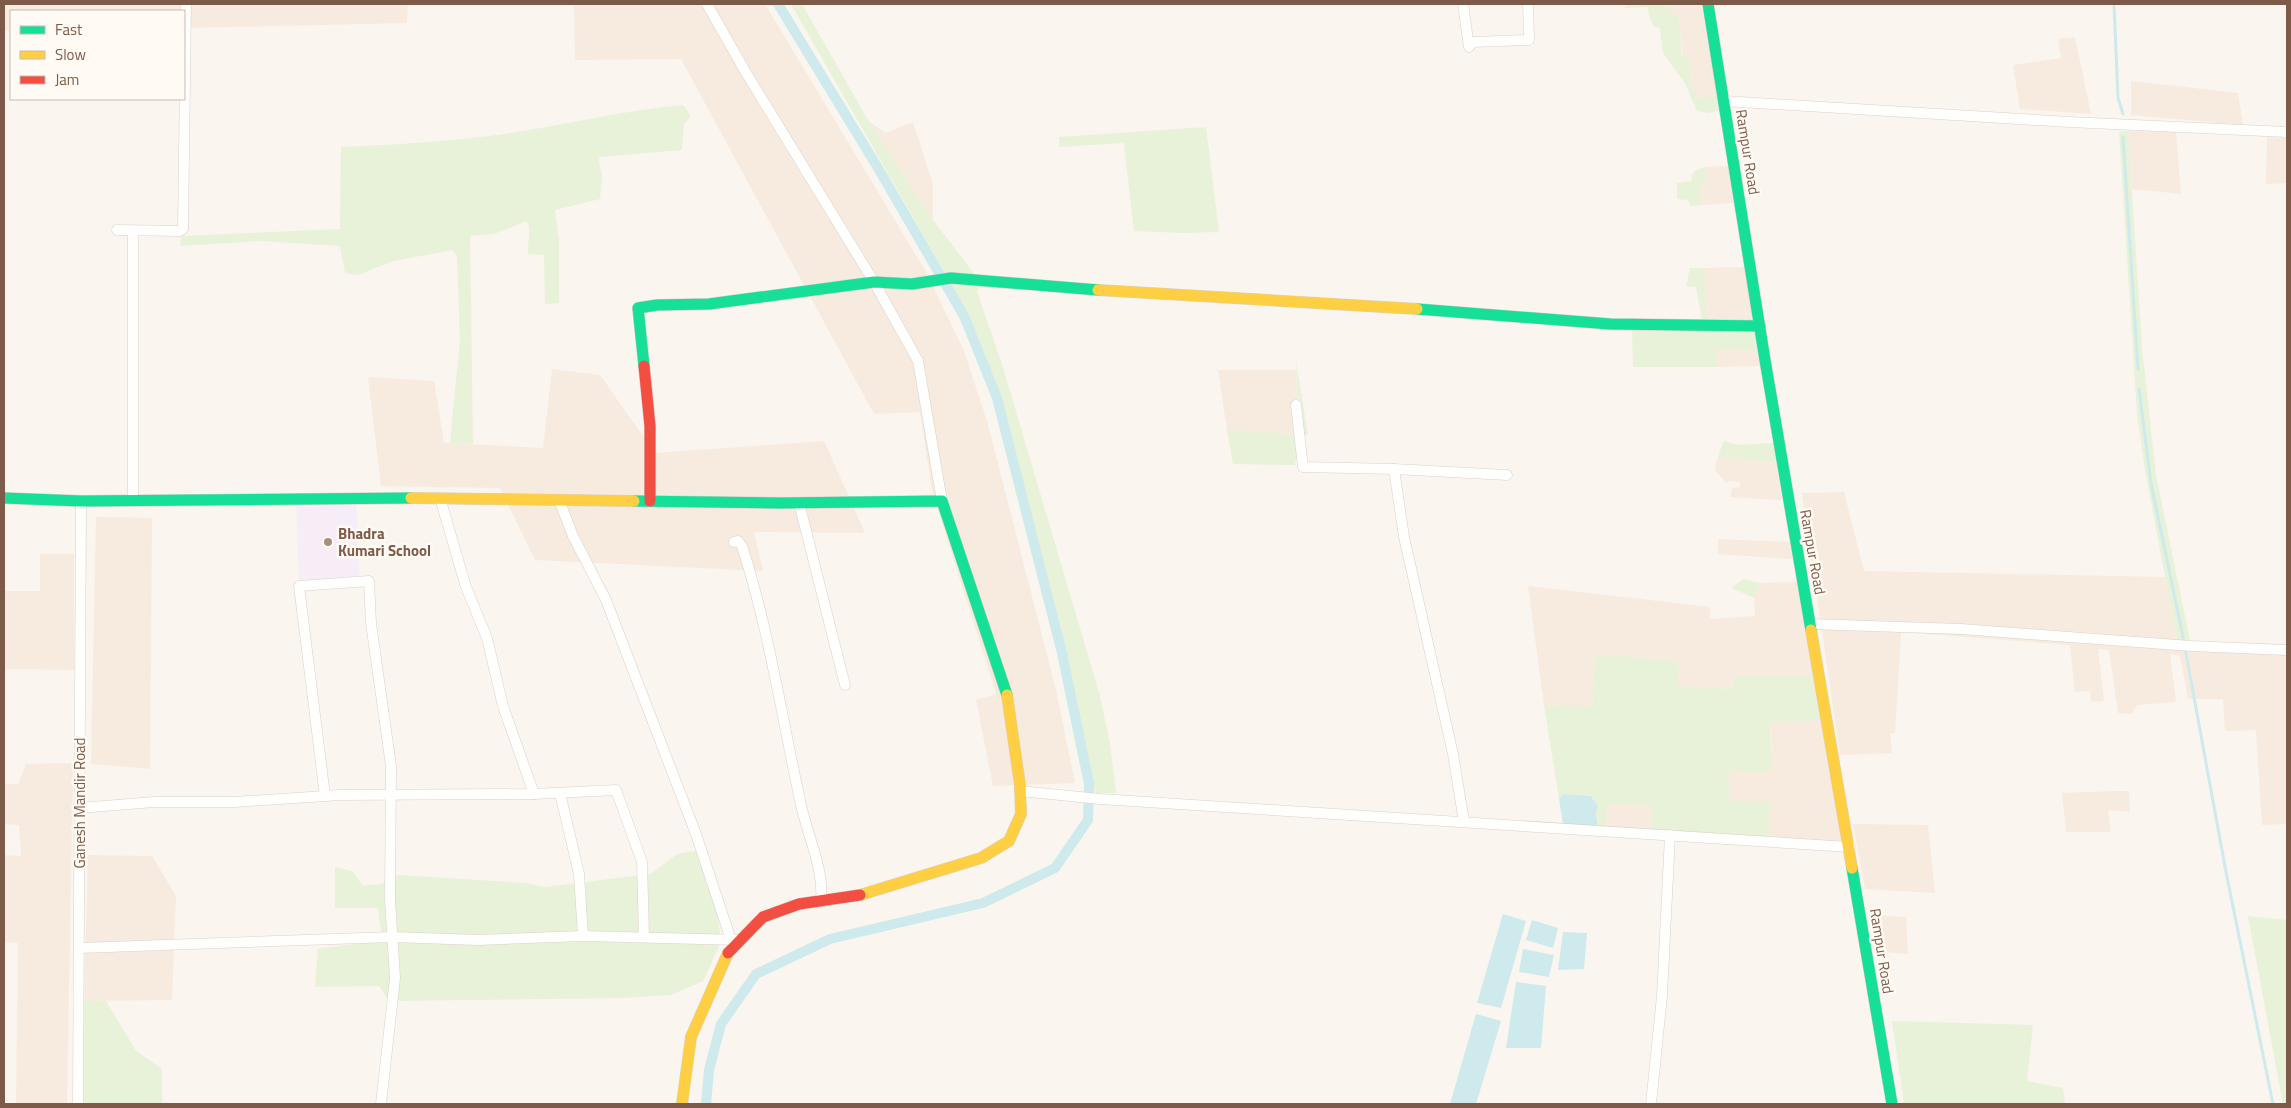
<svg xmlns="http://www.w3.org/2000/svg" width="2291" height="1108" font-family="'Titillium Web',sans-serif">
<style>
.residential{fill:#f7ebdf}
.education{fill:#f7edf6}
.green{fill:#e7f2d8}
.water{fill:#ceeaed}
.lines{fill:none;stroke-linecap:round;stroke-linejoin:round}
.stream{stroke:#ceeaed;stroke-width:3}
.canal{stroke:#ceeaed;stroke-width:10}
.street-casing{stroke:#d9d1cb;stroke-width:11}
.fast-casing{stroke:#dad1ca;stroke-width:12}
.slow-casing{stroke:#dad1ca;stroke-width:12}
.jam-casing{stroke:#dad1ca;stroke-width:12}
.street{stroke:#fefefd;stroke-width:10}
.fast{stroke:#16e098;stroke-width:11}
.slow{stroke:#ffcf43;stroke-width:11}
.jam{stroke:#f24e42;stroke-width:11}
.poi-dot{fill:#a99182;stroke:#fffaf3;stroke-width:2}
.labels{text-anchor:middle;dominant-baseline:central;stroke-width:5;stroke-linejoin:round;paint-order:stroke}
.street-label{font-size:15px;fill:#7e5b48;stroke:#fffaf3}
.poi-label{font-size:15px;font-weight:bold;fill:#7e5b48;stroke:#fffaf3;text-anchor:start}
</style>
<rect width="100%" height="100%" fill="#faf5ef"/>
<g class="residential">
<path d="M4,4H408L407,23L184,28V11H11V31H4Z"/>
<path d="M574,4H765L926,272L964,351L987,421L1056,690L1075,783L993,786L976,700L996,694L932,491L920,412L874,414L681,59L575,60Z"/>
<path d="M1669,4H1701L1718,96L1695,98L1691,87L1689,58H1683L1679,16L1670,15Z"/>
<path d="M2075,37L2091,114L2020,109L2013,65L2061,58L2058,39Z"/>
<path d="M2131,81L2238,93L2243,125L2131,115Z"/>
<path d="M869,122L886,133L913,122L933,185V220Z"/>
<path d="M2128,131L2176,132L2181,194L2132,189Z"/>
<path d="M2267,137L2287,138V183L2266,184Z"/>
<path d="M1728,166L1734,203L1701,205L1700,183L1707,182L1704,167Z"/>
<path d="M1745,267L1755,322L1707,321L1704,268Z"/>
<path d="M1715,349H1759L1761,366L1715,367Z"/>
<path d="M552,369L600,375L655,453L824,441L865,533L754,532L763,571L535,560L500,488L381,486L368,377L434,381L444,443L543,448Z"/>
<path d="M1218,370H1296L1299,434L1227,430Z"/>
<path d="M1718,456L1776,463L1782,500L1730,497L1732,488L1740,487V482L1729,481L1726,483L1715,470Z"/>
<path d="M1844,492L1864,571L2165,577L2177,641L2287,644V824L2262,825L2256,730L2225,731L2223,699H2188L2180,656L2170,654L2176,702L2137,705L2131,714L2118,713L2109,650L2098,649L2104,701L2091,702L2090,691L2075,692L2070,645L1901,632L1895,733H1890L1892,753L1840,755L1802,493Z"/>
<path d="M96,517L152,518L150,769L91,764Z"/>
<path d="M1718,539L1790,542L1793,559L1718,554Z"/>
<path d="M40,554H74V670L4,669V591H40Z"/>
<path d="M1797,582L1815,676H1733L1732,689L1678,686L1679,661L1595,654L1592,708L1544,705L1528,586L1710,607V619L1755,616L1754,598L1760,583Z"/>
<path d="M1822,720L1845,844L1769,838L1730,801V770L1772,750L1770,723Z"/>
<path d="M73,763L67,1104H16L18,943L4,942V855L21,856L19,825L4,824V784H18L26,764Z"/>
<path d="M2114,791H2129L2130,812L2108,810L2111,832H2066L2062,793Z"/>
<path d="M1607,803L1653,805L1652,829L1606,827Z"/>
<path d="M1853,824L1928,825L1935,893L1865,889Z"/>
<path d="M88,855L152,856L176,896L172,1000L84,1001Z"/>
<path d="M1869,915L1906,917L1908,954L1874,951Z"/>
</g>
<path class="education" d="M356,499L360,583L299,586L296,502Z"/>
<g class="green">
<path d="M791,4H802L869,122L933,220L975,275L945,273Z"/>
<path d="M1630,4H1669L1671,15L1679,16L1682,57L1689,58L1691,87H1694L1695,98L1718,96L1720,110L1708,113L1697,111L1685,83L1663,53L1660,28L1653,26L1647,7L1623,8Z"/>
<path d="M683,105L691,116L684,124L682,150L598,157L602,176L600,199L555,210L559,240V303L545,304L544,255L528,254C527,242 532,232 527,221L494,234L470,236L473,444L450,443L460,340L457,257L453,250L393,261L358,275L345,273L340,246L262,241L180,246L181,236L340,229L341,147C403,144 463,141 524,131C577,122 629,110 683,105Z"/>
<path d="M1206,127L1219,232L1183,233L1134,231L1124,143L1059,147V137Z"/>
<path d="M2119,131H2128L2142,348L2156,475L2190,641H2177L2145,470L2137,414Z"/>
<path d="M1704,167L1707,182L1700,183L1701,205L1691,206L1688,200L1677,199V183L1691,181L1693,172Z"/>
<path d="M1690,268H1704L1707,321H1702L1696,287L1686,286Z"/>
<path d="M949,282L1006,288H978L977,292L1002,364L1100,696L1110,744L1116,793H1095L1066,653L1001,398L968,315Z"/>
<path d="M1632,328L1755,329L1759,349H1715V367H1633Z"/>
<path d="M1296,361L1308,435H1299L1295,465L1233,464L1227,430L1299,434Z"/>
<path d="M1724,441L1738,445L1773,443L1776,463L1718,456Z"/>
<path d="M1743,579L1760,583L1754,598L1732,588Z"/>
<path d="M1595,654L1679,661L1678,686L1732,689L1733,676H1815L1822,720L1770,723L1772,772L1730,770V801L1769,802V838L1652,829V805L1607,803L1606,827H1598L1594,798L1591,796L1563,794L1559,799L1544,705L1592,707Z"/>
<path d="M701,850L712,870L721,942L703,981L671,995L623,998L389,1001L379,986L315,987L318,949L382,940L378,908H335V867L352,871L363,886L381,884L398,875L526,883L544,887L651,874L677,854Z"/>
<path d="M2248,916L2287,920V1104H2283Z"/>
<path d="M84,1001H106L136,1051L162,1069V1104H84Z"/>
<path d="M1892,1021L2033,1025L2027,1081L2063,1088L2065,1104H1904Z"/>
</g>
<g class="water">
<path d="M1563,794L1591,796L1598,806L1596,814L1598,827L1563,824L1559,799Z"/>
<path d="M1503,914L1526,921L1501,1008L1477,1003Z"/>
<path d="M1532,920L1558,928L1553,948L1526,940Z"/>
<path d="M1563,932L1587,933L1584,969L1558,970Z"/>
<path d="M1523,949L1554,955L1549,977L1519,972Z"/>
<path d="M1516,982L1546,986L1541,1048H1506Z"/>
<path d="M1476,1014L1501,1021L1476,1104H1450Z"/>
</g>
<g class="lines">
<g class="stream">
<path d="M2114,4L2118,98L2123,114"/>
<path d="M2123,137L2138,369"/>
<path d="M2139,389L2151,483L2184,642"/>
<path d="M2185,648L2226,872L2273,1104"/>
</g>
<path class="canal" d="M706,1104L709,1070L721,1024L756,974L830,939L983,903L1055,868L1088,820L1089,784L1062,653L997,398L964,316L878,168L778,4"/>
<g class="street-casing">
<g id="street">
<path d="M707,4L745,71L874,282L918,361L942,501"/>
<path d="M1463,4L1469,47L1473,42L1529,40L1528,4"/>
<path d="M1724,101L2069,122L2287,132"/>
<path d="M117,230L179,231L183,229L186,4"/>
<path d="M1296,405L1303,467L1394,469L1404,537L1453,754L1464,822"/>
<path d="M1394,469L1507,475"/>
<path d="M440,498L466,587L487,638L503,706L534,794"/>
<path d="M133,500V231"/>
<path d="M559,500L573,536L606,600L696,834L731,940"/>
<path d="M799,503L845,685"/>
<path d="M734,542L738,541L742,546C769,630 782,718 801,805C808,837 824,869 821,901"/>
<path d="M1810,624L1961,629L2191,646L2287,650"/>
<path d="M1020,791L1100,799L1850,847"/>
<path d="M560,793L579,874L583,936"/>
<path d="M325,796L299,586L369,581L371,623L391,766L390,900L395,978L381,1104"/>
<path d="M79,808L154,802H235L340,795L534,794L616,790L642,862L644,937"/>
<path d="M79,948L392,937L478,940L583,936L740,940"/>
<path d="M78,1104L81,501"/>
<path d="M1651,1104L1662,996L1670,835"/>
</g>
</g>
<g class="fast-casing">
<g id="fast">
<path d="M1708,4L1765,360L1811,630"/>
<path d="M1417,309L1610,324L1760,326"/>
<path d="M644,366L638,308L657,305L709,304L874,282L912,284L951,278L1098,290"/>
<path d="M4,498L81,501L411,498"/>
<path d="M634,501L780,503L942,501L1007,695"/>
<path d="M1852,868L1892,1104"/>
</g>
</g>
<g class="slow-casing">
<g id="slow">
<path d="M1098,290L1417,309"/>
<path d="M411,498L634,501"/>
<path d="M1811,630L1852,868"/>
<path d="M860,895L981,858L1009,841L1021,814L1020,785L1007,695"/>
<path d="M682,1104L691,1037L728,953"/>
</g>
</g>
<g class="jam-casing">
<g id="jam">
<path d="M644,366L650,426V501"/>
<path d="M728,953L763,917L799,904L860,895"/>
</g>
</g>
<use href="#street" class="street"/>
<use href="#fast" class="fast"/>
<use href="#slow" class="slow"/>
<use href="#jam" class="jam"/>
</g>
<circle class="poi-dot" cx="328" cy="542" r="5"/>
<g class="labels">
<g class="street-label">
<text transform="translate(1748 152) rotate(81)">Rampur Road</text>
<text transform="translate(1813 552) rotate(80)">Rampur Road</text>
<text transform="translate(79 803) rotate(-90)">Ganesh Mandir Road</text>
<text transform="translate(1882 951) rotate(81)">Rampur Road</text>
</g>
<g class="poi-label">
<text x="338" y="533">Bhadra<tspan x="338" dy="17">Kumari School</tspan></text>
</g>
</g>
<rect width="2291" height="1108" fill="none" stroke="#7e5b48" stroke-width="10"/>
<rect x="10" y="10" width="175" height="90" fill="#fffaf3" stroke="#cbbaaf"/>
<rect x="20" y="26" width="25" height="8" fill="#16e098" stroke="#cbbaaf"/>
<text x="55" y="35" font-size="15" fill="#7e5b48">Fast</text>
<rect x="20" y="51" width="25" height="8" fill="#ffcf43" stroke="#cbbaaf"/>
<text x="55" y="60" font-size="15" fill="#7e5b48">Slow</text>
<rect x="20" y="76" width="25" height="8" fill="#f24e42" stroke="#cbbaaf"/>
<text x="55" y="85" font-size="15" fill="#7e5b48">Jam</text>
</svg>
